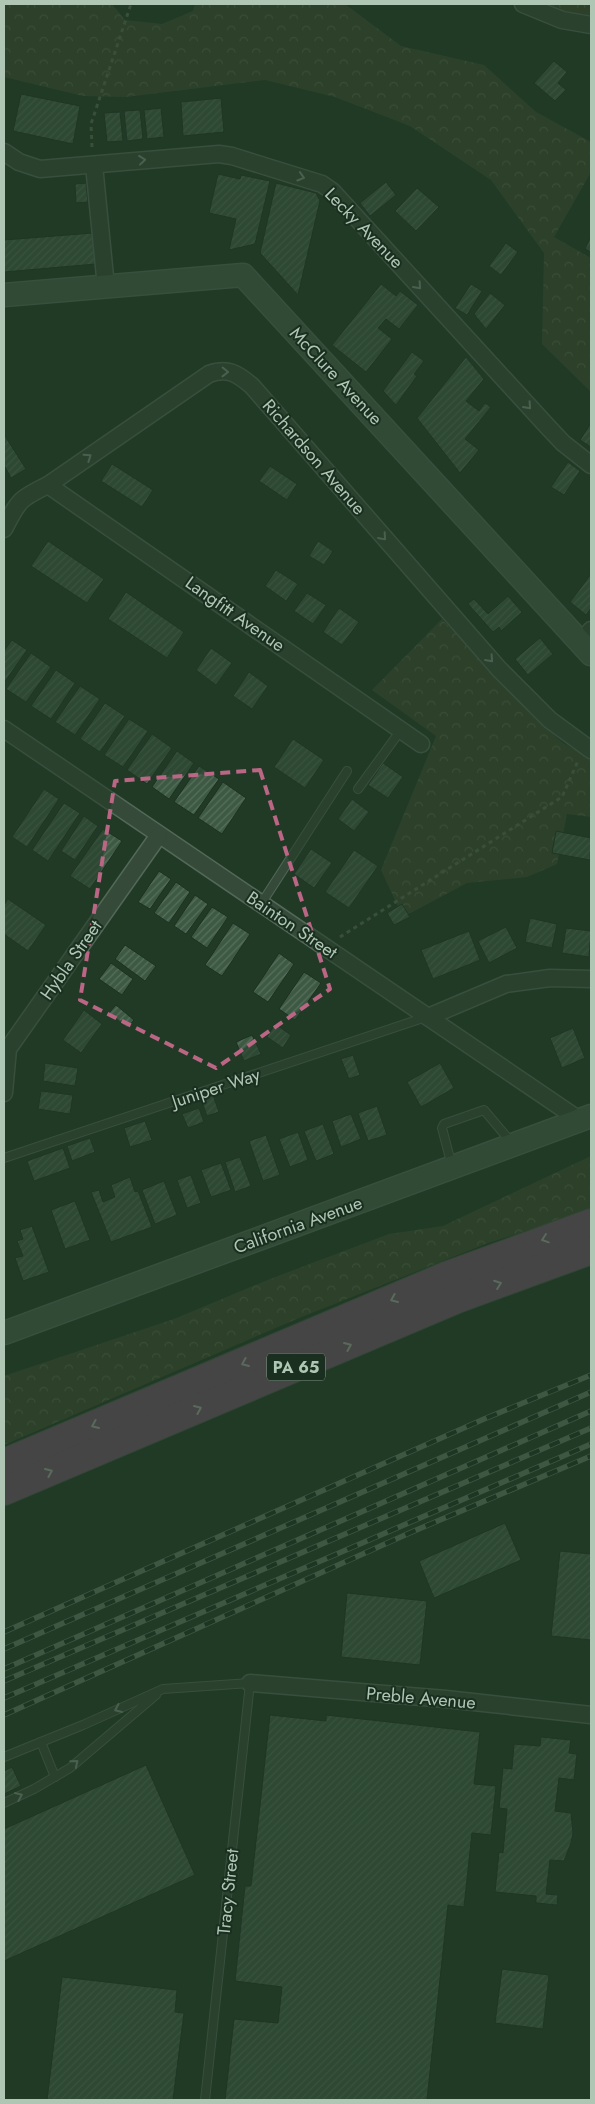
<svg xmlns="http://www.w3.org/2000/svg" width="595" height="2104" font-family="Jost,sans-serif">
<style>
.forest{fill:url(#forest-crowns)}
.building{fill:url(#building-hatch);stroke:#1c3121}
.lines{fill:none;stroke-linecap:round;stroke-linejoin:round}
.lane-casing{stroke:#536858;stroke-width:10}
.street-casing{stroke:#536858;stroke-width:19}
.secondary-casing{stroke:#536858;stroke-width:25}
.highway-casing{stroke:#405545;stroke-width:30}
.path{stroke:#576852;stroke-width:3;stroke-dasharray:4 4;stroke-linecap:butt}
.lane{stroke:#354a39;stroke-width:8}
.street{stroke:#354a39;stroke-width:16}
.secondary{stroke:#435d49;stroke-width:22}
.highway{stroke:#705269;stroke-width:28}
.rail-casing{stroke:#607a65;stroke-width:5.5}
.rail{stroke:#1a2f1f;stroke-width:4;stroke-dasharray:11;stroke-linecap:butt}
.oneway{stroke:#798e7d}
.oneway2{stroke:#9da39e}
.marked{fill:none;stroke:#ba6684;stroke-width:4;stroke-dasharray:10 6;stroke-linejoin:round}
.labels{text-anchor:middle;dominant-baseline:central;stroke-width:4;stroke-linejoin:round;paint-order:stroke}
.shield{fill:#1a2f1f;stroke:#839988;stroke-width:1}
.shield-label{font-size:16px;font-weight:bold;fill:#b0c6b5}
.street-label{font-size:18px;fill:#b0c6b5;stroke:#1a2f1f}
</style>
<defs>
<pattern id="forest-crowns" width="20" height="18" patternUnits="userSpaceOnUse" patternTransform="scale(1.25)"><rect width="20" height="18" fill="#3d4a2f"/><path d="M2 6a3 3 0 1 1 6 0M12 15a3 3 0 1 1 6 0" fill="none" stroke="#56634b"/></pattern>
<pattern id="building-hatch" width="6" height="6" patternUnits="userSpaceOnUse" patternTransform="scale(1.25)"><rect width="6" height="6" fill="#3d5943"/><path d="M-1 1l2-2M0 6l6-6M5 7l2-2" fill="none" stroke="#566f5c"/></pattern>
</defs>
<rect width="100%" height="100%" fill="#213a26"/>
<g class="forest">
<path d="M4,4H112L125,20L162,24L193,11L195,4H345L401,46L484,65L536,112L591,142V172L554,237L591,258V392L542,344L544,253L491,180L410,126L335,97L265,80L126,97L83,96L4,77Z"/>
<path d="M550,4H591V15L572,16Z"/>
<path d="M442,619L538,721L563,743L591,759V817L567,814L557,864L527,877L467,883L403,917L381,870L436,736L372,690Z"/>
<path d="M591,1156V1210L488,1243L299,1318L4,1445V1376L174,1319L270,1279L389,1234L443,1226Z"/>
</g>
<g class="building">
<path d="M554,61L567,72L558,83L566,90L555,101L534,83Z"/>
<path d="M21,94L80,106L73,144L13,131Z"/>
<path d="M221,98L224,132L183,136L181,102Z"/>
<path d="M161,108L164,137L147,139L144,110Z"/>
<path d="M140,110L143,139L127,141L124,111Z"/>
<path d="M120,112L123,141L107,142L104,113Z"/>
<path d="M218,174L240,179L241,175L270,181L255,244L229,250L236,219L209,213Z"/>
<path d="M386,182L396,195L370,216L360,203Z"/>
<path d="M86,183L88,202L76,203L75,184Z"/>
<path d="M276,183L316,193L320,201L298,295L260,253Z"/>
<path d="M417,188L439,207L416,231L395,211Z"/>
<path d="M93,233L96,264L4,272V240Z"/>
<path d="M591,236V252L585,249Z"/>
<path d="M506,243L518,252L501,275L489,266Z"/>
<path d="M381,284L396,296L400,291L418,305L399,329L386,319L378,328L392,339L366,372L332,345Z"/>
<path d="M471,284L482,291L467,315L455,308Z"/>
<path d="M490,293L505,305L486,329L474,314Z"/>
<path d="M412,352L424,361L414,374L417,376L396,405L383,391Z"/>
<path d="M466,357L484,379L466,401L479,411L485,403L491,407L465,439L479,450L460,473L417,418Z"/>
<path d="M591,423V447L580,440Z"/>
<path d="M5,436L26,469L11,478L4,465V437Z"/>
<path d="M568,462L580,471L564,495L551,487Z"/>
<path d="M112,464L153,490L142,507L101,481Z"/>
<path d="M270,466L297,484L287,500L259,481Z"/>
<path d="M48,541L104,579L87,603L31,566Z"/>
<path d="M318,541L333,551L324,565L309,556Z"/>
<path d="M276,570L298,584L286,601L265,586Z"/>
<path d="M591,574V608L586,615L570,602Z"/>
<path d="M126,592L184,632L167,658L108,619Z"/>
<path d="M307,593L326,605L313,624L294,611Z"/>
<path d="M508,596L522,612L501,631L499,627L493,632L468,604L474,599L488,614Z"/>
<path d="M339,608L359,622L342,645L323,632Z"/>
<path d="M540,638L553,654L528,675L515,659Z"/>
<path d="M12,640L27,650L4,683V651Z"/>
<path d="M211,648L232,663L216,685L196,670Z"/>
<path d="M31,653L51,667L26,702L6,689Z"/>
<path d="M56,670L75,683L51,719L31,706Z"/>
<path d="M249,672L268,686L252,709L233,696Z"/>
<path d="M80,686L100,699L75,735L55,722Z"/>
<path d="M105,703L125,716L100,752L80,739Z"/>
<path d="M129,719L148,731L123,767L104,755Z"/>
<path d="M152,734L172,748L147,784L127,770Z"/>
<path d="M293,739L324,760L305,788L274,767Z"/>
<path d="M177,751L194,763L169,799L152,787Z"/>
<path d="M383,763L403,777L388,798L368,785Z"/>
<path d="M199,766L219,779L194,815L174,802Z"/>
<path d="M223,782L246,798L222,834L198,818Z"/>
<path d="M44,789L59,799L27,847L12,837Z"/>
<path d="M352,799L369,812L354,831L338,819Z"/>
<path d="M64,803L80,813L48,861L32,850Z"/>
<path d="M84,816L98,826L75,860L61,851Z"/>
<path d="M103,829L122,841L90,889L70,876Z"/>
<path d="M556,831L591,838L590,860L552,853Z"/>
<path d="M311,849L332,863L314,888L294,874Z"/>
<path d="M354,850L378,866L349,908L325,892Z"/>
<path d="M159,871L171,879L150,909L138,902Z"/>
<path d="M176,882L190,892L169,923L154,913Z"/>
<path d="M195,895L208,904L186,934L174,926Z"/>
<path d="M8,899L46,925L28,951L4,934V905Z"/>
<path d="M402,904L410,917L394,925L387,913Z"/>
<path d="M212,907L228,917L207,948L191,937Z"/>
<path d="M530,918L557,924L552,948L525,942Z"/>
<path d="M233,923L250,934L222,976L205,965Z"/>
<path d="M506,927L517,948L489,963L478,941Z"/>
<path d="M566,928L591,931L589,957L562,953Z"/>
<path d="M469,931L480,960L433,979L421,950Z"/>
<path d="M125,945L156,966L145,981L115,959Z"/>
<path d="M279,953L294,964L268,1002L253,992Z"/>
<path d="M111,963L133,979L122,995L99,979Z"/>
<path d="M304,972L321,983L295,1020L279,1009Z"/>
<path d="M116,1005L134,1020L127,1028L109,1013Z"/>
<path d="M84,1010L102,1024L81,1053L63,1040Z"/>
<path d="M275,1024L291,1035L283,1048L267,1037Z"/>
<path d="M573,1028L585,1058L562,1068L550,1038Z"/>
<path d="M252,1035L261,1054L244,1061L236,1042Z"/>
<path d="M353,1055L360,1075L349,1079L341,1059Z"/>
<path d="M45,1063L78,1068L75,1086L43,1081Z"/>
<path d="M440,1063L454,1088L421,1107L407,1082Z"/>
<path d="M41,1091L73,1095L70,1114L38,1109Z"/>
<path d="M213,1095L219,1112L207,1116L201,1099Z"/>
<path d="M377,1106L387,1135L368,1141L358,1113Z"/>
<path d="M199,1108L204,1122L188,1128L182,1114Z"/>
<path d="M351,1114L361,1139L341,1147L332,1121Z"/>
<path d="M145,1121L152,1140L130,1147L124,1128Z"/>
<path d="M323,1124L334,1154L316,1161L304,1131Z"/>
<path d="M298,1132L308,1160L290,1167L279,1139Z"/>
<path d="M266,1135L280,1175L263,1181L249,1141Z"/>
<path d="M90,1138L95,1152L72,1161L67,1146Z"/>
<path d="M63,1148L70,1168L34,1181L27,1161Z"/>
<path d="M240,1157L251,1186L235,1192L225,1162Z"/>
<path d="M221,1163L231,1190L211,1197L201,1170Z"/>
<path d="M191,1175L201,1203L187,1208L177,1180Z"/>
<path d="M130,1177L135,1192L138,1191L152,1227L111,1242L91,1192L99,1190L103,1202L115,1197L111,1185Z"/>
<path d="M164,1181L177,1215L155,1224L142,1190Z"/>
<path d="M75,1201L90,1240L65,1249L51,1210Z"/>
<path d="M32,1226L49,1272L23,1281L15,1258L23,1256L17,1241L23,1239L20,1230Z"/>
<path d="M505,1523L521,1560L434,1598L419,1561Z"/>
<path d="M560,1551L591,1554V1640L551,1636Z"/>
<path d="M347,1593L427,1601L420,1665L341,1657Z"/>
<path d="M270,1715L326,1721V1715L480,1732L474,1784L496,1786L491,1835L472,1833L464,1907L448,1905L427,2100H225L234,2019L278,2023L282,1987L235,1981L245,1886H251Z"/>
<path d="M541,1737L571,1740L569,1753L577,1754L574,1780L559,1778L555,1811L571,1813L573,1833L571,1843L564,1861L550,1860L546,1894L558,1895L557,1905L536,1903V1896L495,1892L499,1852L503,1853L507,1809L499,1808L503,1768L512,1769L514,1744L540,1746Z"/>
<path d="M146,1765L195,1875L4,1961V1829Z"/>
<path d="M12,1767L21,1786L4,1794V1771Z"/>
<path d="M502,1969L549,1975L543,2029L495,2023Z"/>
<path d="M62,1977L177,1990L175,2012L184,2013L173,2100H47Z"/>
</g>
<g class="lines">
<g class="lane-casing">
<g id="lane">
<path d="M358,789L401,730"/>
<path d="M261,904L347,771"/>
<path d="M4,1158L426,1017"/>
<path d="M452,1166L442,1128L444,1124L484,1110L511,1142"/>
<path d="M41,1742L55,1777"/>
<path d="M4,1757L83,1725L163,1689L250,1683L205,2100"/>
<path d="M4,1803L34,1789L70,1768L156,1695"/>
</g>
</g>
<g class="street-casing">
<g id="street">
<path d="M523,4L562,20L591,25"/>
<path d="M4,152L19,162L40,169L219,154L232,156L322,184L332,191L547,426L563,443L591,465"/>
<path d="M94,165L106,287"/>
<path d="M48,485L421,744"/>
<path d="M4,529C19,500 19,499 48,485L209,374C228,367 238,374 252,386L499,669L550,720L591,750"/>
<path d="M581,642L591,630"/>
<path d="M4,729L581,1121"/>
<path d="M428,1017L506,984L550,978L591,979"/>
<path d="M4,1093L8,1049L159,835"/>
<path d="M250,1683L446,1699L591,1715"/>
</g>
</g>
<g class="secondary-casing">
<g id="secondary">
<path d="M4,295L243,275L591,654"/>
<path d="M4,1333L591,1116"/>
</g>
</g>
<g class="highway-casing">
<g id="highway">
<path d="M4,1463L446,1276L591,1223"/>
<path d="M4,1491L457,1299L591,1250"/>
</g>
</g>
<g class="path">
<path d="M92,147L91,124L131,4"/>
<path d="M340,937L562,797L578,761"/>
</g>
<use href="#lane" class="lane"/>
<use href="#street" class="street"/>
<use href="#secondary" class="secondary"/>
<use href="#highway" class="highway"/>
<g class="rail-casing">
<g id="rail">
<path d="M4,1632L484,1419L591,1375"/>
<path d="M4,1649L591,1392"/>
<path d="M4,1669L591,1411"/>
<path d="M4,1681L591,1428"/>
<path d="M4,1698L591,1444"/>
<path d="M4,1715L414,1531L591,1456"/>
</g>
</g>
<use href="#rail" class="rail"/>
</g>
<defs><path id="oneway-chevron" d="M-2-3.5L2.5 0L-2 3.5" fill="none" stroke-width="1.6" stroke-linecap="round" stroke-linejoin="round" transform="scale(1.25)"/></defs>
<g class="oneway">
<use href="#oneway-chevron" transform="translate(142 160) rotate(-6)"/>
<use href="#oneway-chevron" transform="translate(301 177) rotate(17)"/>
<use href="#oneway-chevron" transform="translate(418 286) rotate(48)"/>
<use href="#oneway-chevron" transform="translate(225 372) rotate(1)"/>
<use href="#oneway-chevron" transform="translate(528 406) rotate(48)"/>
<use href="#oneway-chevron" transform="translate(88 457) rotate(-34)"/>
<use href="#oneway-chevron" transform="translate(383 537) rotate(49)"/>
<use href="#oneway-chevron" transform="translate(490 659) rotate(48)"/>
<use href="#oneway-chevron" transform="translate(118 1709) rotate(156)"/>
<use href="#oneway-chevron" transform="translate(75 1763) rotate(-39)"/>
<use href="#oneway-chevron" transform="translate(19 1796) rotate(-23)"/>
</g>
<g class="oneway2">
<use href="#oneway-chevron" transform="translate(545 1239) rotate(161)"/>
<use href="#oneway-chevron" transform="translate(498 1284) rotate(-20)"/>
<use href="#oneway-chevron" transform="translate(394 1299) rotate(157)"/>
<use href="#oneway-chevron" transform="translate(348 1346) rotate(-23)"/>
<use href="#oneway-chevron" transform="translate(245 1363) rotate(157)"/>
<use href="#oneway-chevron" transform="translate(198 1409) rotate(-23)"/>
<use href="#oneway-chevron" transform="translate(95 1425) rotate(157)"/>
<use href="#oneway-chevron" transform="translate(49 1472) rotate(-23)"/>
</g>
<path d="M0 0H595V2104H0ZM260,770L330,989L216,1068L80,1000L115,781Z" fill="#213a26" fill-opacity=".55" fill-rule="evenodd"/>
<path class="marked" d="M260,770L330,989L216,1068L80,1000L115,781Z"/>
<g class="labels">
<rect class="shield" x="267" y="1353.5" width="58" height="27" rx="4"/>
<g class="shield-label">
<text x="296" y="1367">PA 65</text>
</g>
<g class="street-label">
<text transform="translate(364 228) rotate(46)">Lecky Avenue</text>
<text transform="translate(336 376) rotate(47)">McClure Avenue</text>
<text transform="translate(314 457) rotate(49)">Richardson Avenue</text>
<text transform="translate(235 614) rotate(35)">Langfitt Avenue</text>
<text transform="translate(292 925) rotate(34)">Bainton Street</text>
<text transform="translate(71 960) rotate(-55)">Hybla Street</text>
<text transform="translate(216 1088) rotate(-18)">Juniper Way</text>
<text transform="translate(298 1225) rotate(-20)">California Avenue</text>
<text transform="translate(421 1698) rotate(5)">Preble Avenue</text>
<text transform="translate(228 1892) rotate(-84)">Tracy Street</text>
</g>
</g>
<rect width="595" height="2104" fill="none" stroke="#b0c6b5" stroke-width="10"/>
</svg>
